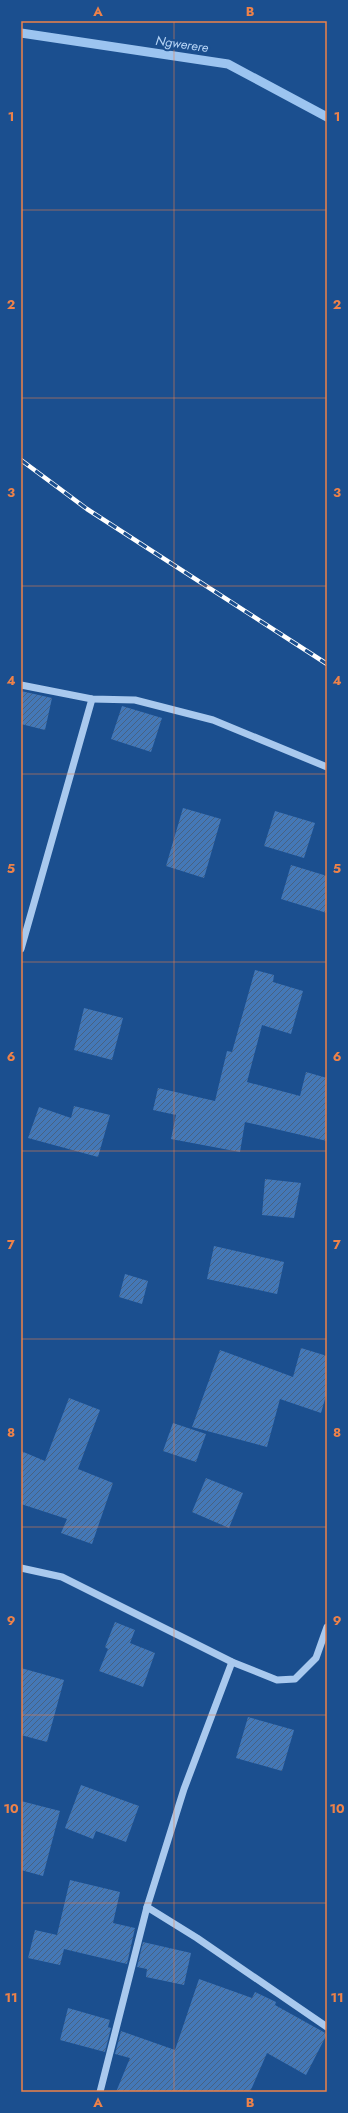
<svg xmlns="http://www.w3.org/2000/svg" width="348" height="2113" font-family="Jost,sans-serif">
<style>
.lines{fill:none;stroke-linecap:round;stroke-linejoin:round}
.stream{stroke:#9cc4f0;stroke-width:9}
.building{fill:url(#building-hatch)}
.minor{stroke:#a9c9ee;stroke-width:7}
.rail-casing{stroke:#fff;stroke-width:4.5}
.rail{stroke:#1b4f8f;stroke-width:3;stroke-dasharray:9;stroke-linecap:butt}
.grid{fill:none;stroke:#ee8249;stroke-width:1;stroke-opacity:0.55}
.labels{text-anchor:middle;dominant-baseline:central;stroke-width:4;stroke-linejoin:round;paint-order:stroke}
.water-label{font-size:13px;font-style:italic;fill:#b5d3f5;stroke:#1b4f8f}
.neatline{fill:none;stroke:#ee8249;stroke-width:1.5}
.grid-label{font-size:13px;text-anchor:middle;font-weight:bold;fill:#ee8249}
</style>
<defs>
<pattern id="building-hatch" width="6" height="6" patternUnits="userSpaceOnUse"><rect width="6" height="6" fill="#4478b7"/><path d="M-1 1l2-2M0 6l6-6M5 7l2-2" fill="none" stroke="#486282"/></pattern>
</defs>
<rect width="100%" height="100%" fill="#1b4f8f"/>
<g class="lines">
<path class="stream" d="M21,33L228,64L327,117"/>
</g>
<g class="building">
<path d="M21,691L52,698L45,730L21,724Z"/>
<path d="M122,706L162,718L151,752L111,739Z"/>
<path d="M183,808L221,819L204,878L166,866Z"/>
<path d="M275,811L315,823L304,858L264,846Z"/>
<path d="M291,865L327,876V913L281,899Z"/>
<path d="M255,970L274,975L273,982L303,991L291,1034L262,1025L247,1082L300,1096L306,1072L327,1078V1141L245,1122L240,1152L171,1139L176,1115L153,1110L158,1088L215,1101L227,1051L232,1052Z"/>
<path d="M84,1008L123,1018L112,1060L74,1050Z"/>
<path d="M74,1106L110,1115L98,1157L28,1138L39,1107L71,1118Z"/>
<path d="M265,1179L301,1183L294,1218L262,1215Z"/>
<path d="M214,1246L284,1262L277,1294L207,1279Z"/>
<path d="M125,1274L148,1281L142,1304L119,1297Z"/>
<path d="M301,1348L327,1356V1392L321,1413L280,1399L267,1447L192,1427L220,1350L293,1377Z"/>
<path d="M69,1398L100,1410L78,1469L113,1483L92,1544L61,1533L67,1519L21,1504V1451L45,1461Z"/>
<path d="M173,1423L206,1434L196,1462L163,1451Z"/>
<path d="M206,1478L243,1493L229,1528L192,1512Z"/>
<path d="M115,1622L135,1630L130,1643L155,1653L143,1687L99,1671L108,1649L105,1647Z"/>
<path d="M21,1668L64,1680L47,1742L21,1735Z"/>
<path d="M248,1717L294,1730L282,1771L236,1758Z"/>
<path d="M81,1785L139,1806L126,1842L96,1831L93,1839L65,1828Z"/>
<path d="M21,1801L60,1811L43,1876L21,1870Z"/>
<path d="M70,1880L120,1892L113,1923L135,1928L127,1964L64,1949L60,1965L28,1958L35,1930L57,1935Z"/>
<path d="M143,1942L191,1953L184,1985L146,1977L147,1969L137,1967Z"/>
<path d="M199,1979L252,1998L255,1992L276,2002L275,2005L327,2034L306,2075L267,2053L250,2092H116L130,2058L115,2054L121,2031L175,2050Z"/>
<path d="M68,2008L110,2020L108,2027L111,2028L105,2052L60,2040Z"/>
</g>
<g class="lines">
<g class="minor">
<path d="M21,685L92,699L135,700L213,720L327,767"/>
<path d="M21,949L92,699"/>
<path d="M21,1568L62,1577L232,1662L277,1680L295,1679L316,1658L327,1627"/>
<path d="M147,1907L197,1938L327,2027"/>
<path d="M100,2092L147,1907L184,1789L232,1662"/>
</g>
<g class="rail-casing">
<path id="rail" d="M21,460L87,509L327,664"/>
</g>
<use href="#rail" class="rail"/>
</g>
<path class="grid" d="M174,21V2092M21,210H327M21,398H327M21,586H327M21,774H327M21,962H327M21,1151H327M21,1339H327M21,1527H327M21,1715H327M21,1903H327"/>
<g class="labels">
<g class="water-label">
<text transform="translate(182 44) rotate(8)">Ngwerere</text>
</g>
</g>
<rect width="348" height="2113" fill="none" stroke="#1b4f8f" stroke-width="44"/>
<rect x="22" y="22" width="304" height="2069" class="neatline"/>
<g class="grid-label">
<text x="98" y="16">A</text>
<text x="250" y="16">B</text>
<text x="11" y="121">1</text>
<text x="337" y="121">1</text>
<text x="11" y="309">2</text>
<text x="337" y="309">2</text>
<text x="11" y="497">3</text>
<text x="337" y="497">3</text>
<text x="11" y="685">4</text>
<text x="337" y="685">4</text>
<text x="11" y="873">5</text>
<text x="337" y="873">5</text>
<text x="11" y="1061">6</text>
<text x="337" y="1061">6</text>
<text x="11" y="1249">7</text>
<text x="337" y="1249">7</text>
<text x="11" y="1437">8</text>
<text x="337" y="1437">8</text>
<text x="11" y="1625">9</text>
<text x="337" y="1625">9</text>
<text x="11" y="1813">10</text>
<text x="337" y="1813">10</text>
<text x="11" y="2002">11</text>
<text x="337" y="2002">11</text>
<text x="98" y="2107">A</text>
<text x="250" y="2107">B</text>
</g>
</svg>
